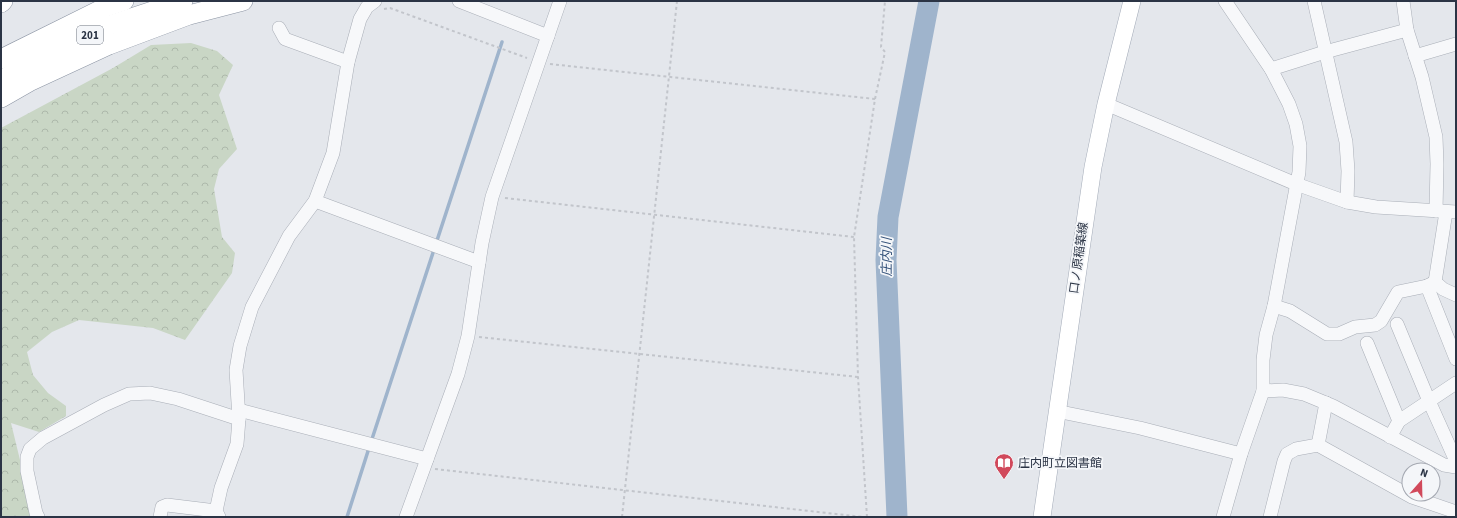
<svg xmlns="http://www.w3.org/2000/svg" width="1457" height="518" font-family="'Source Sans 3','Noto Sans JP',sans-serif">
<style>
.forest{fill:url(#forest-crowns)}
.lines{fill:none;stroke-linecap:round;stroke-linejoin:round}
.stream{stroke:#9fb4cc;stroke-width:3.5}
.river{stroke:#9fb4cc;stroke-width:21}
.minor-casing{stroke:#a9aeb7;stroke-width:14}
.major-casing{stroke:#a3abb8;stroke-width:18}
.highway-casing{stroke:#8b94a3;stroke-width:20}
.path{stroke:#c2c5cb;stroke-width:2;stroke-dasharray:3 3;stroke-linecap:butt}
.minor{stroke:#f7f8fa;stroke-width:13}
.major{stroke:#fff;stroke-width:17}
.highway{stroke:#fff;stroke-width:19}
.labels{text-anchor:middle;dominant-baseline:central;stroke-width:3.5;stroke-linejoin:round;paint-order:stroke}
.shield{fill:#f4f6f9;stroke:#676e7b;stroke-width:1}
.shield-label{font-size:11px;font-weight:bold;fill:#2b3445}
.street-label{font-size:12px;fill:#2b3445;stroke:#f4f6f9}
.poi-label{font-size:12px;fill:#2b3445;stroke:#f4f6f9;text-anchor:start}
.water-label{font-size:13px;font-style:italic;fill:#34527a;stroke:#f4f6f9}
</style>
<defs>
<pattern id="forest-crowns" width="20" height="18" patternUnits="userSpaceOnUse"><rect width="20" height="18" fill="#c9d6c5"/><path d="M2 6a3 3 0 1 1 6 0M12 15a3 3 0 1 1 6 0" fill="none" stroke="#adb8ab"/></pattern>
</defs>
<rect width="100%" height="100%" fill="#e4e7ec"/>
<path class="forest" d="M191,43L217,51L233,65L219,95L237,149L219,169L214,189L222,237L235,253L232,273L185,340L153,328L79,320L52,332L27,352L33,375L48,393L66,406V416L39,432L11,423L20,460L30,517H1V128L113,68L151,45Z"/>
<g class="lines">
<g class="stream">
<path d="M371,442L502,42"/>
<path d="M347,517L369,448"/>
</g>
<path class="river" d="M897,517L886,260L888,217L929,1"/>
<g class="minor-casing">
<g id="minor">
<path d="M459,1L548,36"/>
<path d="M1314,1L1346,142L1348,171L1347,202"/>
<path d="M1403,1L1407,30L1422,77L1436,137L1437,164L1436,211"/>
<path d="M279,28L285,39L348,62"/>
<path d="M1415,56L1456,44"/>
<path d="M1271,69L1325,52L1407,30"/>
<path d="M1106,104L1296,184L1347,202L1376,207L1456,212"/>
<path d="M315,201L479,262"/>
<path d="M1435,282L1427,286L1456,359"/>
<path d="M1435,282L1446,212"/>
<path d="M1435,282L1443,289L1456,295"/>
<path d="M1274,306L1290,311L1327,334H1339L1355,327L1375,325L1381,321L1398,292L1427,286"/>
<path d="M1397,324L1429,401L1456,461"/>
<path d="M1367,343L1399,421"/>
<path d="M1263,391L1283,390L1304,394L1333,406L1444,465L1456,467"/>
<path d="M239,410L427,459"/>
<path d="M1056,411L1140,428L1241,454"/>
<path d="M1390,437L1399,421L1456,383"/>
<path d="M1318,445L1326,403"/>
<path d="M38,517L36,513L27,471V457L30,449L43,438L104,405L129,394L150,393L178,399L239,419"/>
<path d="M160,517L162,507L167,505L216,511"/>
<path d="M219,517L216,511L221,488L237,444L239,419L236,370L240,346L252,307L289,236L315,201L333,153L348,62L360,19L367,7L375,1"/>
<path d="M406,517L458,374L468,336L482,243L492,197L560,1"/>
<path d="M1223,517L1241,454L1263,391V360L1266,335L1274,306L1299,172L1300,146L1296,124L1289,104L1271,69L1225,1"/>
<path d="M1270,517L1284,461L1287,454L1296,449L1318,445L1412,497L1456,512"/>
</g>
</g>
<g class="major-casing">
<path id="major" d="M1042,517L1093,167L1106,104L1132,1"/>
</g>
<g class="highway-casing">
<g id="highway">
<path d="M1,3L3,1"/>
<path d="M1,59L106,7L124,1"/>
<path d="M1,80L22,68L110,25L183,1"/>
<path d="M1,98L29,82L109,45L189,15L243,1"/>
</g>
</g>
<g class="path">
<path d="M384,9L390,8L527,58"/>
<path d="M550,64L875,99"/>
<path d="M505,198L854,237"/>
<path d="M479,337L858,377"/>
<path d="M435,469L863,517"/>
<path d="M622,517L677,1"/>
<path d="M867,517L858,377L854,237L875,99L885,52L881,47L885,1"/>
</g>
<use href="#minor" class="minor"/>
<use href="#major" class="major"/>
<use href="#highway" class="highway"/>
</g>
<defs>
<g id="library-pin" transform="scale(1)"><path d="M0 17L-7.5 6A9.5 9.5 0 1 1 7.5 6Z" fill="#d1495b" stroke="#f4f6f9"/><path d="M-6-4Q-3-5.5-.7-3.5V5Q-3 3-6 4ZM6-4Q3-5.5 .7-3.5V5Q3 3 6 4Z" fill="#fff"/></g>
</defs>
<g fill-rule="evenodd">
<use href="#library-pin" x="1004" y="463"/>
</g>
<g class="labels">
<rect class="shield" x="77" y="26" width="26" height="18" rx="3"/>
<g class="shield-label">
<text x="90" y="35">201</text>
</g>
<g class="street-label">
<text transform="translate(1079 258) rotate(-82)">口ノ原稲築線</text>
</g>
<g class="poi-label">
<text x="1018" y="463">庄内町立図書館</text>
</g>
<g class="water-label">
<text transform="translate(887 257) rotate(-90)">庄内川</text>
</g>
</g>
<rect width="1457" height="518" fill="none" stroke="#2b3445" stroke-width="4"/>
<g transform="translate(1421 482) rotate(20)"><circle r="19" fill="#f4f6f9" stroke="#a4a8b1"/>
<path d="M0-3L7 15L0 10L-7 15Z" fill="#d1495b"/>
<text y="-6" font-size="11" font-weight="bold" text-anchor="middle" fill="#2b3445">N</text>
</g>
</svg>
